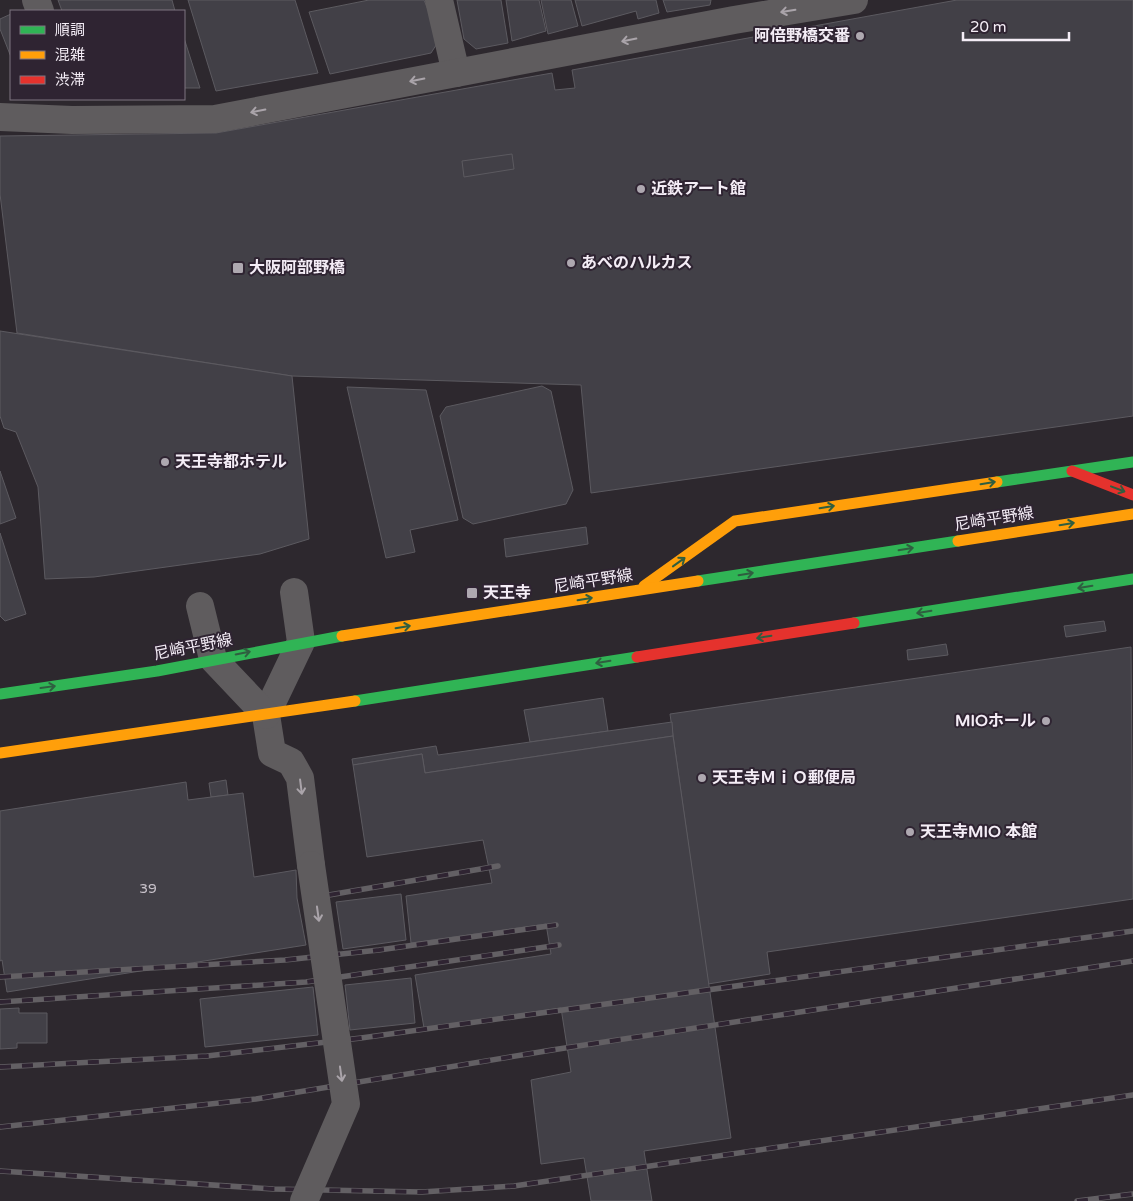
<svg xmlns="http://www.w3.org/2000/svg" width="1133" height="1201" font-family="'Varela Round','Noto Sans JP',sans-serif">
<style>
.building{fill:#424047;stroke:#5c5a60}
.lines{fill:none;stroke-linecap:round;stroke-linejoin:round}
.street{stroke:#5f5c5e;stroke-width:28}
.fast{stroke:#30b455;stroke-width:11}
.slow{stroke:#ff9f0a;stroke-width:11}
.jam{stroke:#e5322d;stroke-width:11}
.rail-casing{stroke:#636064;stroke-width:5.5}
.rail{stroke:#2f2432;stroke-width:4;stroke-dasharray:11;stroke-linecap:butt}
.street-bridge{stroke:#5f5c5e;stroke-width:28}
.oneway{stroke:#aaa4aa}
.oneway2{stroke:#2f5e40}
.poi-dot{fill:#aea8b0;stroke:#2f2432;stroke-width:2}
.labels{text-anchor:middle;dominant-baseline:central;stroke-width:4;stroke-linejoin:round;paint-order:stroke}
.number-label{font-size:14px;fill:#c8c2ca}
.poi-label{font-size:16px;font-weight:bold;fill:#f4edf6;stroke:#2f2432;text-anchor:start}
.street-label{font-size:16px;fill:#f4edf6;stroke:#2f2432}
</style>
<rect width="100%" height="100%" fill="#2d282e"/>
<g class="building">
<path d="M58,0H172L175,11H62Z"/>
<path d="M188,0H295L318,73L216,91Z"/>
<path d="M369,0H424L440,39L431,53L330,74L309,12Z"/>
<path d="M457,0H501L508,43L476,49L464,39Z"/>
<path d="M506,0H539L546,31L512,41Z"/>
<path d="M541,0H571L578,26L548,34Z"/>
<path d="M575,0H656L659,13L638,19L636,11L582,26Z"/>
<path d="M663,0H711L710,5L667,12Z"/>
<path d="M957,0H1133V416L591,493L581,385L292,376L17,333L0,194V136L216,133L552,73L555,90L575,88L572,70Z"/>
<path d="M11,14V57L0,29V19Z"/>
<path d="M184,38L200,88H184Z"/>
<path d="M512,154L514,169L464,177L462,161Z"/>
<path d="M0,331L292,376L309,539L260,554L94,577L45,579L38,487L16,432L4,428L0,416Z"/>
<path d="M542,386L551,391L573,490L566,504L473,524L463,518L440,416L446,407Z"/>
<path d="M347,387L426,390L458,520L410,530L415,552L386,558Z"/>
<path d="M0,471L16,518L0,524Z"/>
<path d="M586,527L588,544L506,557L504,539Z"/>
<path d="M0,533L26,614L5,621L0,616Z"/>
<path d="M1104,621L1106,631L1066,637L1064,626Z"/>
<path d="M946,644L948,655L908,660L907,650Z"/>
<path d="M1131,647L1133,899L767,952L770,974L708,984L670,714Z"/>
<path d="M603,698L608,731L530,742L524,710Z"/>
<path d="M672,722L673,736L425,773L422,754L353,765L352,759L436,746L438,755Z"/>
<path d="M673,736L731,1138L644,1151L652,1201H591L584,1158L541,1164L531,1080L571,1072L561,1008L424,1028L415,975L551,954L546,924L411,943L406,896L492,883L483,840L367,857L353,765L422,754L425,773Z"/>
<path d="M226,780L228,795L211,797L209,783Z"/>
<path d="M186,782L188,800L243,793L254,877L296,870L297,898L306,945L7,992L2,960L0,961V811Z"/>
<path d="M401,894L406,940L343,949L336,902Z"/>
<path d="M411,978L415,1023L350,1030L345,985Z"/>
<path d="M313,987L318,1035L205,1047L200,999Z"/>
<path d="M19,1008V1013H47V1043H17V1048L0,1049V1009Z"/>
</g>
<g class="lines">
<g class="street">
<path d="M36,0L40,11"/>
<path d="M439,0L456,73"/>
<path d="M0,117L72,120L215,119L734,20L854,0"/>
<path d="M294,592L301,642L266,715L272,753L291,762L300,778L311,865"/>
<path d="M200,606L213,659L266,715"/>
</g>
<g class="fast">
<path d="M997,482L1133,462"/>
<path d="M698,581L958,541"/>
<path d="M854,623L1133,579"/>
<path d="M0,694L157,671L342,636"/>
<path d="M355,701L637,657"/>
</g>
<g class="slow">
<path d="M958,541L1133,514"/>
<path d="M644,586L735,521L997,482"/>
<path d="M342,636L698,581"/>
<path d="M0,753L355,701"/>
</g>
<g class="jam">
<path d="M1072,471L1133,495"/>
<path d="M637,657L854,623"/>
</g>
<g class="rail-casing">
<g id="rail">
<path d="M329,895L498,866"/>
<path d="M0,977L285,960L379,950L556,925"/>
<path d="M0,1002L306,982L559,945"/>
<path d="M0,1067L207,1056L361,1038L1133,931"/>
<path d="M0,1127L256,1099L552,1050L1133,961"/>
<path d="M0,1171L273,1189L422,1192L514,1186L1133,1095"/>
<path d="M1077,1201L1133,1194"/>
</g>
</g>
<use href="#rail" class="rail"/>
<path class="street-bridge" d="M304,1201L346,1104L311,865"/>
</g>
<defs><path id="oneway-shaft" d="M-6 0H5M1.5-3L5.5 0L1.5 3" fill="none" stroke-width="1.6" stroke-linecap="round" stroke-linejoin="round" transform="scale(1.25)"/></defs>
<g class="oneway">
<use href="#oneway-shaft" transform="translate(788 11) rotate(171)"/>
<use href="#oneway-shaft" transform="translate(629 40) rotate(169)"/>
<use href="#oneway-shaft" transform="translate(417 80) rotate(169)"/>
<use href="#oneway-shaft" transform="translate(258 111) rotate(169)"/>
<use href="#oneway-shaft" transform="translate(301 787) rotate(83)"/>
<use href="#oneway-shaft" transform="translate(318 914) rotate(82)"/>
<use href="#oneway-shaft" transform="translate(341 1074) rotate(82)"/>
</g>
<g class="oneway2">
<use href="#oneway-shaft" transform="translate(988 483) rotate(-9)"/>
<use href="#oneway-shaft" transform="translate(1118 489) rotate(21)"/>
<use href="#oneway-shaft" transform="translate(827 507) rotate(-9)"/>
<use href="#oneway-shaft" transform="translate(1067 524) rotate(-9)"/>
<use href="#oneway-shaft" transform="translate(906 549) rotate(-9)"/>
<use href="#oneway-shaft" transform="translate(679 562) rotate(-36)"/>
<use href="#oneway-shaft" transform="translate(746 574) rotate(-9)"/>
<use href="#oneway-shaft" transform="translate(1085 587) rotate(171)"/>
<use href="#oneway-shaft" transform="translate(585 599) rotate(-9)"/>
<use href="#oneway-shaft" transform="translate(924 612) rotate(171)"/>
<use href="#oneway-shaft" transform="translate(403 627) rotate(-9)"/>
<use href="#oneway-shaft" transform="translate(764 637) rotate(171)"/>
<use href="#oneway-shaft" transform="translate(243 653) rotate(-11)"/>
<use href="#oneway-shaft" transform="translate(603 662) rotate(171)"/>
<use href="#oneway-shaft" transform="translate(48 687) rotate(-8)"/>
</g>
<g class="poi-dot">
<circle cx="860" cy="36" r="5"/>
<circle cx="641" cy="189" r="5"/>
<circle cx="571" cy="263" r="5"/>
<rect x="232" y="262" width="12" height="12" rx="2.5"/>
<circle cx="165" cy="462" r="5"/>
<rect x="466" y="587" width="12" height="12" rx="2.5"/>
<circle cx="1046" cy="721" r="5"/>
<circle cx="702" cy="778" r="5"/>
<circle cx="910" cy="832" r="5"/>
</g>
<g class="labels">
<g class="number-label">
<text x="148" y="888">39</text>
</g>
<g class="poi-label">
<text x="850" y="36" text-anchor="end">阿倍野橋交番</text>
<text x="651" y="189">近鉄アート館</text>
<text x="581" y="263">あべのハルカス</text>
<text x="249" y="268">大阪阿部野橋</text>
<text x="175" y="462">天王寺都ホテル</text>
<text x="483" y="593">天王寺</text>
<text x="1036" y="721" text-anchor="end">MIOホール</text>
<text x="712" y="778">天王寺ＭｉＯ郵便局</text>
<text x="920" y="832">天王寺MIO 本館</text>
</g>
<g class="street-label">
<text transform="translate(994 519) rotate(-9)">尼崎平野線</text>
<text transform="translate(593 581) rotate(-9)">尼崎平野線</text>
<text transform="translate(193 647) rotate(-11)">尼崎平野線</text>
</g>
</g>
<rect x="10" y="10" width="175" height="90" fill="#2f2432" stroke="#7e7480"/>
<rect x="20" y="26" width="25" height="8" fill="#30b455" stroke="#7e7480"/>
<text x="55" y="35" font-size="15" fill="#f4edf6">順調</text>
<rect x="20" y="51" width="25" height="8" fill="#ff9f0a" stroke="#7e7480"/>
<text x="55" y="60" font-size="15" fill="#f4edf6">混雑</text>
<rect x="20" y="76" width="25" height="8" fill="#e5322d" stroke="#7e7480"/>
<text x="55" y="85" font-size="15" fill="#f4edf6">渋滞</text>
<path d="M963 32v8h106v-8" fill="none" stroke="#f4edf6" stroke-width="2.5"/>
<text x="970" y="32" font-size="15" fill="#f4edf6" stroke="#2f2432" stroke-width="4" paint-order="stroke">20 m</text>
</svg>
